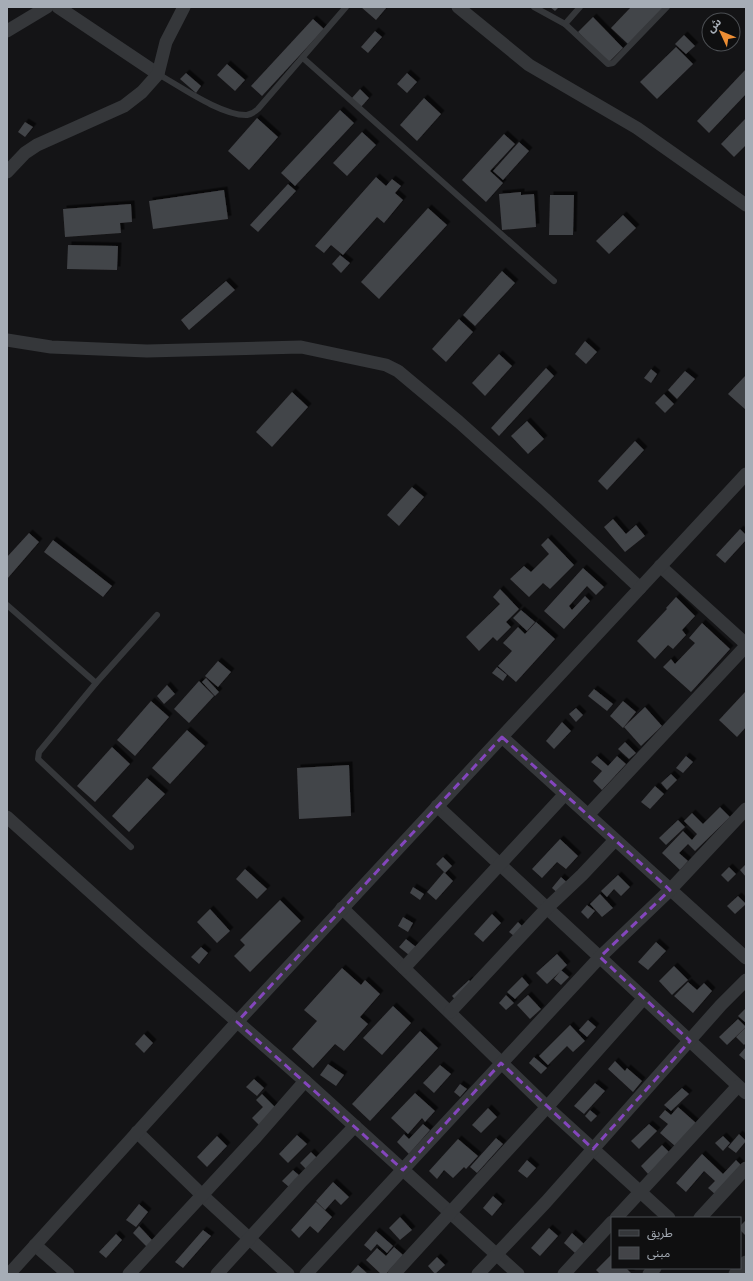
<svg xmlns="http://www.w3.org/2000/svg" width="753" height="1281" font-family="'Exo 2','Noto Sans Arabic',sans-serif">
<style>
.building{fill:#434448;filter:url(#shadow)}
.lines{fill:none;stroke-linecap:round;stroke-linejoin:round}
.lane{stroke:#35373a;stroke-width:6}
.street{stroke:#35373a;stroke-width:13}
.marked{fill:none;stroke:#8446bd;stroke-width:3;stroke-dasharray:8 5;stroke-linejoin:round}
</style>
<defs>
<filter id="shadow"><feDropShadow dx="3.5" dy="-3.5" stdDeviation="0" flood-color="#0009"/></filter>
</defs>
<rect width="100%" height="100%" fill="#141416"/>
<g class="building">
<path d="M361,7H387L376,20Z"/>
<path d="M550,7H559L555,11Z"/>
<path d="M631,7H664L628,44L611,28Z"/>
<path d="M593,17L623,48L608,63L578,32Z"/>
<path d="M313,19L324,29L262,96L251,86Z"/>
<path d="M375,31L382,37L368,53L361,47Z"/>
<path d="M684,35L695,46L686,54L675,44Z"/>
<path d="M676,47L693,64L657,99L640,82Z"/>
<path d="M227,64L245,80L235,91L217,75Z"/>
<path d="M746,69V94L709,133L697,121Z"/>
<path d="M186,73L201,86L196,93L180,79Z"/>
<path d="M407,73L417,82L407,93L397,84Z"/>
<path d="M360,89L369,98L361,107L351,99Z"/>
<path d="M424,98L441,114L417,141L400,125Z"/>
<path d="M340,110L354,123L295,186L281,173Z"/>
<path d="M257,118L278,137L249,170L228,151Z"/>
<path d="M746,118V145L734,157L721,144Z"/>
<path d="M25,122L33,127L25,137L18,132Z"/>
<path d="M362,132L376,145L347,176L333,163Z"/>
<path d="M504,134L515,144L490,171L503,183L486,202L462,180Z"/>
<path d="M519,142L529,151L503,180L493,171Z"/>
<path d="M376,177L386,186L392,179L401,186L395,193L403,200L384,223L377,217L343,255L331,245L324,253L315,246Z"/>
<path d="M288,184L296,191L258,232L250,225Z"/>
<path d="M224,190L228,219L153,229L149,201Z"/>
<path d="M521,192V195L534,194L536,227L502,230L499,194Z"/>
<path d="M550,195H574L573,235H549Z"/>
<path d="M131,204L132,222L120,223L121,233L65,237L63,209Z"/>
<path d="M428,208L447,225L379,299L361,282Z"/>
<path d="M623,215L636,228L609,254L596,241Z"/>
<path d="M68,245L118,246L117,270L67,269Z"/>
<path d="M340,255L350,263L341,273L332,264Z"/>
<path d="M502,271L515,283L475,326L463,315Z"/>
<path d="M226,281L235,290L189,330L181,320Z"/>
<path d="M459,319L473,332L446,362L432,349Z"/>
<path d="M585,341L597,352L586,364L575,354Z"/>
<path d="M499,354L512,366L485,396L472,383Z"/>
<path d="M546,368L554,376L499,436L491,428Z"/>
<path d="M651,369L657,374L651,383L644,378Z"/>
<path d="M685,371L695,379L677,399L668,390Z"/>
<path d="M746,375V410L728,394Z"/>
<path d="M292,392L308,407L272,447L256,432Z"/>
<path d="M664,394L674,404L665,413L655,403Z"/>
<path d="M527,421L544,439L528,454L511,436Z"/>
<path d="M635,441L644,450L607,490L598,481Z"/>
<path d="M412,487L424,497L399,526L387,515Z"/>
<path d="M613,519L626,534L636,525L645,536L625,552L604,527Z"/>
<path d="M740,529L746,535V540L725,563L716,555Z"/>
<path d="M29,533L39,542L7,579V557Z"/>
<path d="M548,538L574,565L550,589L543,583L529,597L510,579L524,566L531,572L549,554L541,545Z"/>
<path d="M53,540L112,586L103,597L44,552Z"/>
<path d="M583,568L604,587L596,595L587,586L569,606L572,610L585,596L590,601L564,629L544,611Z"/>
<path d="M500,589L519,609L506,622L511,627L497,641L493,637L479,651L466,637L500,604L493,597Z"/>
<path d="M676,597L695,616L682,630L686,635L673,649L668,645L655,659L637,641L667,609L666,608Z"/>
<path d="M521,610L535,622L527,631L513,618Z"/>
<path d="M536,622L555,639L516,682L498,666L512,651L503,643L518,627L525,634Z"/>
<path d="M702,623L730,649L691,692L663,667L671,659L675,664L695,643L689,638Z"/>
<path d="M218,661L231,672L218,687L205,676Z"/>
<path d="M497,667L507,675L503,681L492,673Z"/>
<path d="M206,678L219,692L215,696L202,682Z"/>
<path d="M199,681L214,696L189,723L174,709Z"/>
<path d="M167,685L175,694L164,704L157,696Z"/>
<path d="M594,689L613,704L607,711L588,696Z"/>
<path d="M746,691V727L737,737L719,720Z"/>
<path d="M151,701L169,717L135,756L117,740Z"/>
<path d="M623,701L636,712L623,728L610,716Z"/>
<path d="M645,707L662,726L641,746L624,727Z"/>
<path d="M576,708L583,715L576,722L569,714Z"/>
<path d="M562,722L571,731L554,749L546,741Z"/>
<path d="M187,730L205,746L170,784L152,768Z"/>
<path d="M625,742L636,753L629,759L618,749Z"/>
<path d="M112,747L130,764L95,802L77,786Z"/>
<path d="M597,756L608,766L617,756L626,764L602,790L593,781L602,771L591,762Z"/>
<path d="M686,756L693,762L683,773L676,768Z"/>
<path d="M349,765L351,816L299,819L297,768Z"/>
<path d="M671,774L677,780L667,790L661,783Z"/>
<path d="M147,778L165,794L129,832L112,816Z"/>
<path d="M655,786L664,794L650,809L641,802Z"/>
<path d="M720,807L730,817L695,851L688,844L679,853L688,861L680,870L662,853L683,831L692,840L697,834L684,821L692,813L703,824Z"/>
<path d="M678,820L685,827L666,845L659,838Z"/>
<path d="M560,839L578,856L566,869L557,862L542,878L532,869Z"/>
<path d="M443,857L452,866L445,873L436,864Z"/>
<path d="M746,864V877L740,870Z"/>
<path d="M729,867L736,874L728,882L721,875Z"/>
<path d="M245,869L267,889L257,899L236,879Z"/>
<path d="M444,872L453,881L436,900L427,892Z"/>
<path d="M618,875L630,887L621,896L614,889L607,897L601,891Z"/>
<path d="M561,877L571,886L562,897L552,888Z"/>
<path d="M413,887L424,894L420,900L410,893Z"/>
<path d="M600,894L613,908L602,917L590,904Z"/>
<path d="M738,896L746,904L735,914L727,906Z"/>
<path d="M280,900L301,921L250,972L234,956L245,945L240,940Z"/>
<path d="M587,905L595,911L588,919L581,912Z"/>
<path d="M210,909L230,931L217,943L197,922Z"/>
<path d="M492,914L501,923L483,942L474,934Z"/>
<path d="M403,917L413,923L408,932L398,926Z"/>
<path d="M518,922L527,931L519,940L509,932Z"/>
<path d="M406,939L416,947L409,955L399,947Z"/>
<path d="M656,942L666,951L648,970L638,962Z"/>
<path d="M201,947L208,953L199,964L191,957Z"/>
<path d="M557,954L567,965L547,984L536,973Z"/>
<path d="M674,966L688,980L672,995L659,981Z"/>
<path d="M342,968L361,985L365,980L380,994L360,1017L368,1024L344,1051L335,1044L313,1068L292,1049L317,1021L304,1010Z"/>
<path d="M561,970L569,977L561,985L554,979Z"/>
<path d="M522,977L529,985L515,999L507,992Z"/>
<path d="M469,980L476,988L459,1004L452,996Z"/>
<path d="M688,982L697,990L704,983L712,991L693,1013L674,996Z"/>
<path d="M506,995L514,1003L506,1010L499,1003Z"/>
<path d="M528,995L541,1009L530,1019L517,1005Z"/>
<path d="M393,1006L411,1023L382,1055L363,1038Z"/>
<path d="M746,1008V1023L738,1016Z"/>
<path d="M738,1019L746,1027L727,1045L719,1037Z"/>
<path d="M588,1020L596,1027L587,1037L579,1030Z"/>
<path d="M570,1025L585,1041L573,1052L567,1046L548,1065L539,1056Z"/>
<path d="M746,1027V1043L744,1045L736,1037Z"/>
<path d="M420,1031L438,1048L370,1121L352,1104Z"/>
<path d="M144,1034L153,1043L144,1053L135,1044Z"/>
<path d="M746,1047V1061L739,1055Z"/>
<path d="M534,1057L547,1068L541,1074L529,1063Z"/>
<path d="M615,1061L625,1071L627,1068L642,1081L633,1092L608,1069Z"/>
<path d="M328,1064L344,1075L336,1086L320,1075Z"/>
<path d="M440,1065L451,1074L434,1093L423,1083Z"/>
<path d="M254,1079L264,1088L257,1096L246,1087Z"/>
<path d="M595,1083L605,1091L584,1114L574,1106Z"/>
<path d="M460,1084L467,1089L460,1097L454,1092Z"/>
<path d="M682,1088L689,1094L671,1111L664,1105Z"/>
<path d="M415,1093L435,1111L425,1122L422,1118L408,1134L391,1118Z"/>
<path d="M262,1094L277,1109L260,1126L252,1118L263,1107L256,1100Z"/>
<path d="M678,1107L696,1123L675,1146L660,1133L668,1124L659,1117L665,1110L671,1115Z"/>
<path d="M488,1108L497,1117L481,1133L472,1125Z"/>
<path d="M590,1110L597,1116L591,1122L585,1116Z"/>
<path d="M423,1124L430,1130L409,1154L397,1142L404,1134L409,1139Z"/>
<path d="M649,1124L657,1131L639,1149L631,1141Z"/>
<path d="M739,1134L746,1141L736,1153L728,1147Z"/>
<path d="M297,1135L307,1144L288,1163L279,1154Z"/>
<path d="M217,1136L227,1146L207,1167L197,1157Z"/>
<path d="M723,1136L730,1143L723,1151L715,1143Z"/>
<path d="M496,1138L503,1144L477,1173L470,1167Z"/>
<path d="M458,1139L478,1156L466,1169L464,1167L453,1178L444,1170L437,1179L429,1171Z"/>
<path d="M662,1145L670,1153L648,1174L641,1166Z"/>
<path d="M311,1152L317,1158L306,1169L300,1163Z"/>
<path d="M702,1154L723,1174L736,1160L742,1166L716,1195L708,1188L715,1181L704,1171L686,1192L676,1183Z"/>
<path d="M527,1160L536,1168L527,1178L518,1171Z"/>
<path d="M293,1170L300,1176L289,1187L282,1181Z"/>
<path d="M333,1182L349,1197L341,1205L335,1199L325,1210L316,1201Z"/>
<path d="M493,1196L502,1204L492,1216L483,1208Z"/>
<path d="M316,1202L332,1217L318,1233L310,1226L299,1238L291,1230Z"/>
<path d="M139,1204L148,1212L136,1227L126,1220Z"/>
<path d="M400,1217L412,1230L400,1240L389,1228Z"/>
<path d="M746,1220V1236L740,1230V1226Z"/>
<path d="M139,1226L153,1241L147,1247L133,1233Z"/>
<path d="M549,1228L558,1236L540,1256L531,1248Z"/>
<path d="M203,1230L211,1236L183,1268L175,1262Z"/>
<path d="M376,1231L393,1246L387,1253L377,1244L371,1251L364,1245Z"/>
<path d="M572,1233L584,1244L575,1253L564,1243Z"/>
<path d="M116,1234L122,1240L106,1258L99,1252Z"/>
<path d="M394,1247L403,1255L386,1274H381L366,1260L377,1248L386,1256Z"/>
<path d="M612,1254V1268H626L632,1274H600L596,1270Z"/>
<path d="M437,1257L445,1265L435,1274L428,1266Z"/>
<path d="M358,1265L368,1274H350Z"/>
</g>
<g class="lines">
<g class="lane">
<path d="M534,7L565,24L608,64L613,63L667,7"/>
<path d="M565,24L580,7"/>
<path d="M303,58L554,281"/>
<path d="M158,74C181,87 222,116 247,115C251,114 255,112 258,109L346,7"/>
<path d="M7,605L96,683"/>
<path d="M131,847L38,759L39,752L96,683L157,615"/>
</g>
<g class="street">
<path d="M58,7L158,74"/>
<path d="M458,7L529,65L637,128L746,205"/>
<path d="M7,31L47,7"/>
<path d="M7,172L25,153L37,145L124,106L142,92L158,74L166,42L184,7"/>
<path d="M7,340L51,347L147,351L301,347L386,365L398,371L459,422L546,500L640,588"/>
<path d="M660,566L746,644"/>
<path d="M502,737L746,958"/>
<path d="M437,806L746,1093"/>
<path d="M588,815L746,646"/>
<path d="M7,817L145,941L305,1081L518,1274"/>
<path d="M342,908L547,1107L669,1218"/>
<path d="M404,968L565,794"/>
<path d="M450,1012L547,908L582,875L615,840"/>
<path d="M137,1132L202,1195L288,1274"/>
<path d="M616,1218L738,1086"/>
<path d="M700,1218L746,1168"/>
<path d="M35,1245L68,1274"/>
<path d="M9,1274L237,1022L746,474"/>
<path d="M129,1274L256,1137L305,1081"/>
<path d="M217,1274L300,1183L355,1126"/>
<path d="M306,1274L600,957L670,890L746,809"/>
<path d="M394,1274L547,1107L644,998"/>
<path d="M478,1274L546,1202L721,1005L746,980"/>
<path d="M564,1274L612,1222"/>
<path d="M649,1274L655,1268"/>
<path d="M735,1274L746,1262"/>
</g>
</g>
<path class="marked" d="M502,737L670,890L600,957L690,1041L593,1149L501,1063L403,1170L237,1022Z"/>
<rect width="753" height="1281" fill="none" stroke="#a6adb6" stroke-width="16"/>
<rect x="611" y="1217" width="130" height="52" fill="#0f0f10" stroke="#4b4e52"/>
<rect x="619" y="1230" width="20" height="6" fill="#35373a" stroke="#4b4e52"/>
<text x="647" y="1237" font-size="12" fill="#a6adb6">طريق</text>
<rect x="619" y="1247" width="20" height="12" fill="#434448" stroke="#4b4e52"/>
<text x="647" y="1257" font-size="12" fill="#a6adb6">مبنى</text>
<g transform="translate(721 32) rotate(314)"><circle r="19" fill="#0f0f10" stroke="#4b4e52"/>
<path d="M0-3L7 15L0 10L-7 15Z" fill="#ed8e34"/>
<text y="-6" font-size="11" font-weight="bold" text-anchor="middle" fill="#a6adb6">ش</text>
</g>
</svg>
